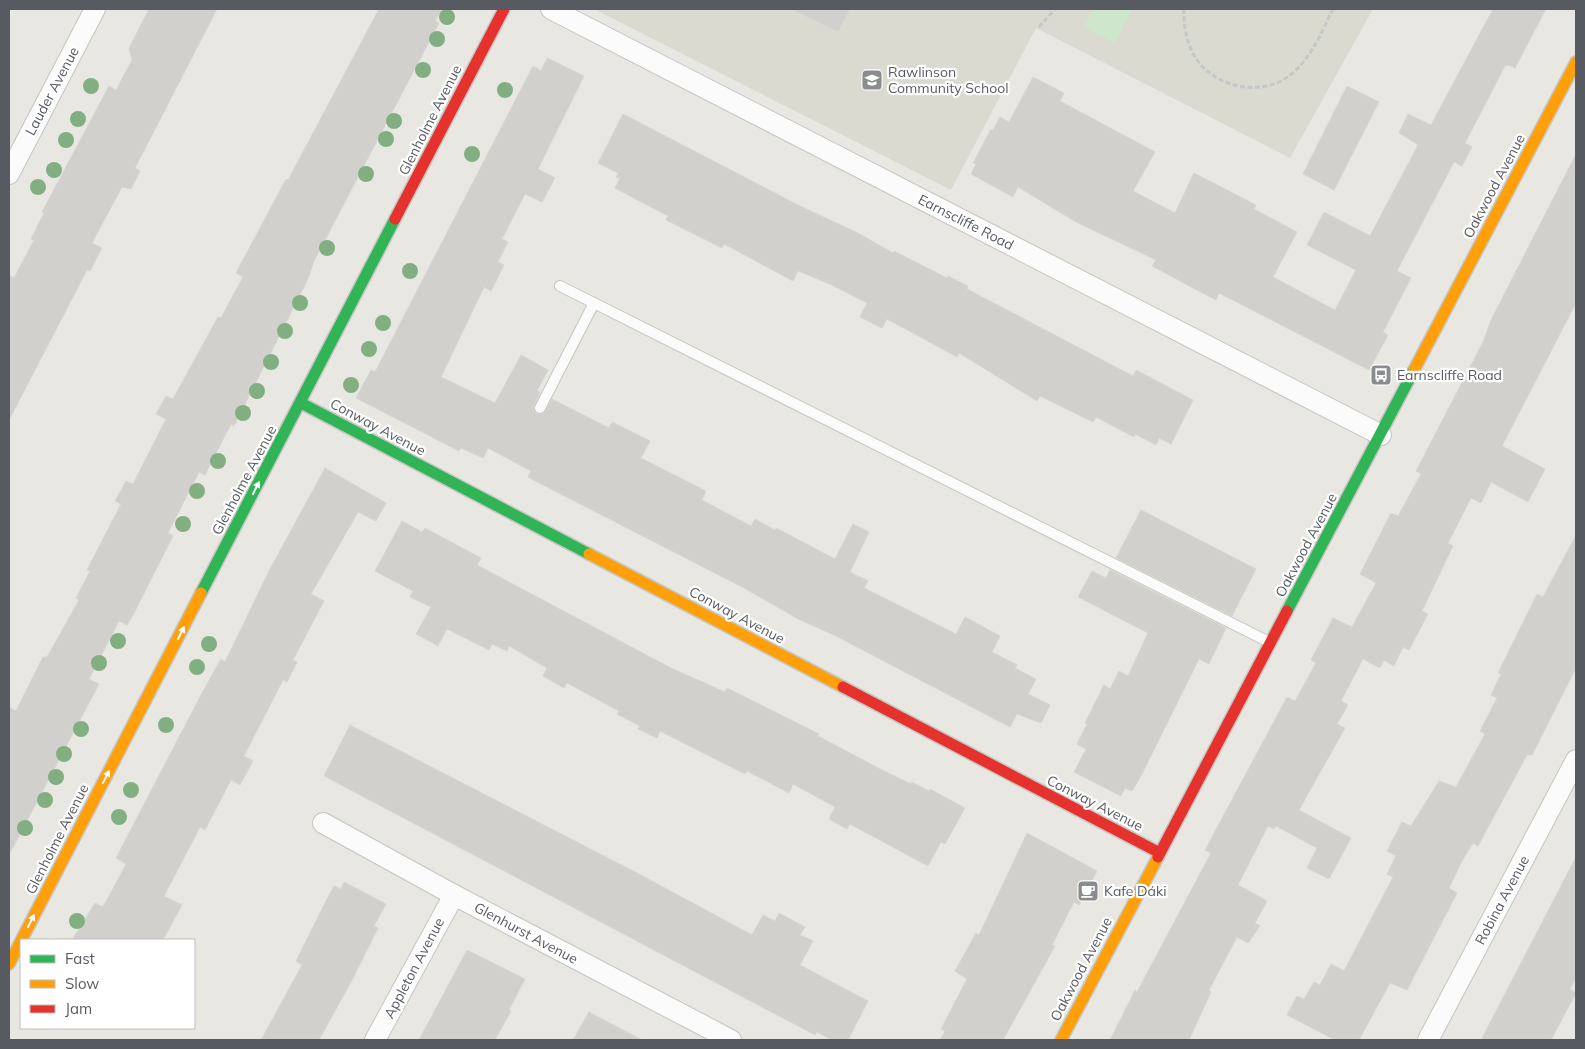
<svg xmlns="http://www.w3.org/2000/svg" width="1585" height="1049" font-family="Mulish,sans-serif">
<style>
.education{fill:#dbdad1}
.green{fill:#cee6cb}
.building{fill:#d2d0cd;stroke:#d8d6d1}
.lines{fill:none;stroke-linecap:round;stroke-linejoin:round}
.lane-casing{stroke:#c4c5c4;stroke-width:12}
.street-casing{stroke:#c4c5c4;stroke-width:22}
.fast-casing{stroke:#c5c6c5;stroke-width:14}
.slow-casing{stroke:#c5c6c5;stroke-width:14}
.jam-casing{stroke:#c5c6c5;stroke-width:14}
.path{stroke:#c3c9c6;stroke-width:3;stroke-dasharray:5 2.5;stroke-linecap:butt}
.lane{stroke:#fcfbfb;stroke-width:10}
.street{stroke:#fcfbfb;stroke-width:20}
.fast{stroke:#30b455;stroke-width:11}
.slow{stroke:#ff9f0a;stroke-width:11}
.jam{stroke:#e5322d;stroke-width:11}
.tree{fill:#82af81}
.oneway{fill:#fff}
.labels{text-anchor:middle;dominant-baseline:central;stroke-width:4.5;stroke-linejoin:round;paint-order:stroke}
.poi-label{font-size:14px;fill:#575b61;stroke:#fff;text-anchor:start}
.street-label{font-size:14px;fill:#575b61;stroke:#fff}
</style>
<rect width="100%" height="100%" fill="#e8e7e2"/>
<path class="education" d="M594,9H1373L1290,158L1036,28L951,190Z"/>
<path class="green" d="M1093,9H1132L1115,43L1084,27Z"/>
<g class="building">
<path d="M149,9H217L135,168L140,171L131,189L122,187L92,243L102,248L90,271L87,270L9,420V275L14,278L34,240L31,239L44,213L42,212L109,86L116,90L132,60L129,48Z"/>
<path d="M379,9H442L435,21L439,23L314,261L308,279L234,426L231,424L205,475L199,472L168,533L173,536L133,615L127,625L119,621L89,679L99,684L9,855V707L16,711L43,657H47L79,600L76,598L90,571L87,570L121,504L115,501L126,481L133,484L166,419L156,414L166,396L173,399L218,317L221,318L243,277L236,273L286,179L288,180Z"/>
<path d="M791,9H850L838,32Z"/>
<path d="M1493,9H1546L1515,68L1508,65L1505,66L1465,143L1472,147L1462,166L1454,162L1397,271L1411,278L1383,332L1388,335L1369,370L1219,293L1216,300L1193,288L1152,266L1156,260L1076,222L1018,187L1013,197L971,174L976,164L973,163L991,129L993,130L1000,117L1009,122L1033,77L1064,93L1060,101L1155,152L1133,191L1175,213L1194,173L1256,205L1254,209L1297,232L1273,277L1335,310L1356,270L1307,245L1324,212L1370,236L1418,145L1399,133L1408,114L1431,125Z"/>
<path d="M547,58L584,76L538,169L555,178L542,202L525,194L502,239L508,242L498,262L504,265L491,291L484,287L441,377L495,403L521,355L548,370L537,391L540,392L533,408L536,414L544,413L552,399L609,428L612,422L650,441L641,458L706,491L702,500L751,526L755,519L775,530L776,528L835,559L853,524L869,532L850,572L868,581L864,588L956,634L965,617L1000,636L992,652L1017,665L1015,668L1036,679L1028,694L1050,705L1041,723L1017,714L1010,727L836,636L798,619L744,588L545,486L528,477L531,471L488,448L483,458L461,448L459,451L356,398L371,370L375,372L533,66L541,71Z"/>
<path d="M1347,86L1379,102L1334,190L1303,174Z"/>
<path d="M623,114L800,206L858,233L893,253L894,251L947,278L948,276L968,286L967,289L1133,376L1136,370L1193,400L1171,444L1159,438L1156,445L1135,434L1134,437L1096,417L1093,422L1040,396L1037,401L959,353L957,357L887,319L882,328L860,317L867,303L832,285L798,271L793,281L724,244L722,248L666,220L668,216L615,188L620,178L616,177L618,173L598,163Z"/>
<path d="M1576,154V303L1502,446L1545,469L1528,502L1491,482L1481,503L1471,498L1448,543L1453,546L1422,611L1428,614L1409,650L1403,647L1394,666L1384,660L1380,668L1363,659L1341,701L1348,705L1337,724L1345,728L1299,810L1351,838L1329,879L1307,868L1317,848L1276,826L1274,829L1268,826L1238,885L1267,901L1255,923L1260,926L1248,943L1237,937L1209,990L1211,992L1189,1040H1110L1135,990L1137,992L1211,853L1205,850L1287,697L1295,701L1316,663L1311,660L1333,618L1352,627L1376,583L1360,574L1391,513L1398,516L1421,474L1416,471L1483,342L1491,320Z"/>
<path d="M325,468L386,503L376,521L358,512L311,594L324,601L293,660L297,662L287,682L283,680L244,756L253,761L240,785L231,780L205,830L200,827L164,896L182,905L163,940H72L95,903L103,907L116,883L126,864L116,858L203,691L221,659L225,662L269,571Z"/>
<path d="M1141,510L1256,569L1232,616L1116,558Z"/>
<path d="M402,521L422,532L425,528L481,558L477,565L671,668L725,692L727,688L819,734L818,736L882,770L911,784L912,782L929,791L930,789L965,808L945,844L941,842L928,866L850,824L847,829L829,819L835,807L793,784L789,793L747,771L745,774L660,731L657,738L638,729L640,726L617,714L619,711L567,683L564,688L543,676L547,668L509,646L507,651L492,644L489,650L447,629L438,646L416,634L431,607L410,597L413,591L375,571Z"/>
<path d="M1576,535V668L1532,755H1527L1478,846L1473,843L1462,861L1449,888L1457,893L1407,990L1390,983L1359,1040H1335L1287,1015L1297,996L1304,999L1314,982L1320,985L1331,964L1344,971L1393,877L1387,874L1396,856L1387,851L1402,822L1411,826L1439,781L1456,787L1485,734L1480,731L1497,698L1491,695L1501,674L1498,673L1537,594L1543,597Z"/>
<path d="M1110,570L1226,628L1209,664L1199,659L1140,778L1132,791L1125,788L1121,796L1074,772L1086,749L1077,744L1087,724L1085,723L1104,685L1110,689L1119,671L1128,676L1148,633L1078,597L1092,571L1106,578Z"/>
<path d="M350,725L639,874L752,935L763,915L775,921L779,913L805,927L800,935L813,941L800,965L868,1001L848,1040H832L817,1032L815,1035L324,776Z"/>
<path d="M1027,833L1097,871L1079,905L1074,902L1052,945L1055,946L1003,1040H940L945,1031L941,1029L967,979L955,971L976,933L979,935Z"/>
<path d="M1576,857V978L1570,989L1576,993L1551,1040H1481Z"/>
<path d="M344,882L386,904L374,926L378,928L351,982L319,1040H261L302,965L296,961L326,901L334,886L341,889Z"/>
<path d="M467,950L525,979L509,1010L511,1011L495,1040H419Z"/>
<path d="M589,1012L642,1040H573Z"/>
</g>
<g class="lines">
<g class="lane-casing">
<g id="lane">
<path d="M560,286L1269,642"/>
<path d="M540,408L594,303"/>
</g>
</g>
<g class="street-casing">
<g id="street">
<path d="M551,9L1381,435"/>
<path d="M9,174L95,9"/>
<path d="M323,823L454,895L731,1040"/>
<path d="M375,1040L454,895"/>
<path d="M1428,1040L1576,760"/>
</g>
</g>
<g class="fast-casing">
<g id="fast">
<path d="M301,403L589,554"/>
<path d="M201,593L395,219"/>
<path d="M1287,611L1414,370"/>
</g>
</g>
<g class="slow-casing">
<g id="slow">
<path d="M1414,370L1576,62"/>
<path d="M589,554L843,687"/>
<path d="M9,964L201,593"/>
<path d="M1061,1040L1158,857"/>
</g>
</g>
<g class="jam-casing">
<g id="jam">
<path d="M395,219L504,9"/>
<path d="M843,687L1158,852"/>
<path d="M1158,857L1287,611"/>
</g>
</g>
<g class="path">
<path d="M1184,9C1183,25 1187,46 1197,60C1216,87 1259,96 1286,78C1310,62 1321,33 1333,9"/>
<path d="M1039,27L1055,9"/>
</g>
<use href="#lane" class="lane"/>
<use href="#street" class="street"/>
<use href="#fast" class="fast"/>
<use href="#slow" class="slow"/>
<use href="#jam" class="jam"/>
</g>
<g class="tree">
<circle cx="447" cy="17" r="8"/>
<circle cx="437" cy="39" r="8"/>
<circle cx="423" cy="70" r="8"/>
<circle cx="91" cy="86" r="8"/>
<circle cx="505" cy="90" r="8"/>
<circle cx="78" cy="119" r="8"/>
<circle cx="394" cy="121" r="8"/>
<circle cx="386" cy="139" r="8"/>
<circle cx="66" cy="140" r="8"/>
<circle cx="472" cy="154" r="8"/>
<circle cx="54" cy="170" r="8"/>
<circle cx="366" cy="174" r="8"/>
<circle cx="38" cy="187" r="8"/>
<circle cx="327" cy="248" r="8"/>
<circle cx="410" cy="271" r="8"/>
<circle cx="300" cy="303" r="8"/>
<circle cx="383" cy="323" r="8"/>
<circle cx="285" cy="331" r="8"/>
<circle cx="369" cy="349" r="8"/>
<circle cx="271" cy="362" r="8"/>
<circle cx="351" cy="385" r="8"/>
<circle cx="257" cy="391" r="8"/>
<circle cx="243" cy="413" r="8"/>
<circle cx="218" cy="461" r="8"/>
<circle cx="197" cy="491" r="8"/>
<circle cx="183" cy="524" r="8"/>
<circle cx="118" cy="641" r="8"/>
<circle cx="209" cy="644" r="8"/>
<circle cx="99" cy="663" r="8"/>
<circle cx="197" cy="667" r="8"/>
<circle cx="166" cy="725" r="8"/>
<circle cx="81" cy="729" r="8"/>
<circle cx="64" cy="754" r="8"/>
<circle cx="56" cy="777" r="8"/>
<circle cx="131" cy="790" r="8"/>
<circle cx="45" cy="800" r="8"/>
<circle cx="119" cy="817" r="8"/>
<circle cx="25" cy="828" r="8"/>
<circle cx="77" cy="921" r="8"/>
</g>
<defs><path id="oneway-solid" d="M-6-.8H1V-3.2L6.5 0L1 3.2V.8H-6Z" transform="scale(1.25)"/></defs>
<g class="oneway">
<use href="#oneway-solid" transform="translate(256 488) rotate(-63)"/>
<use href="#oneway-solid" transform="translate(181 633) rotate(-63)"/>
<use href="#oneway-solid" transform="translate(106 777) rotate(-62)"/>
<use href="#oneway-solid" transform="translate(31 921) rotate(-63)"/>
</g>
<defs>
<g id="school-square" transform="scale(1.125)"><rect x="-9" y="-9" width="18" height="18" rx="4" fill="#8a8c8e" stroke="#fff"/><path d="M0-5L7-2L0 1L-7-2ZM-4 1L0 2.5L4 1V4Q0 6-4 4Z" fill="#fff"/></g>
<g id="bus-square" transform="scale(1.125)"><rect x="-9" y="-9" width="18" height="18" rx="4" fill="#8a8c8e" stroke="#fff"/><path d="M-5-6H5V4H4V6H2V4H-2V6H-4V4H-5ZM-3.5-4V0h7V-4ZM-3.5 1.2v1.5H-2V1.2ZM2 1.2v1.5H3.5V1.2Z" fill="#fff"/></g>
<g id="cafe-square" transform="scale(1.125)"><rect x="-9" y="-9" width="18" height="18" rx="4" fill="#8a8c8e" stroke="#fff"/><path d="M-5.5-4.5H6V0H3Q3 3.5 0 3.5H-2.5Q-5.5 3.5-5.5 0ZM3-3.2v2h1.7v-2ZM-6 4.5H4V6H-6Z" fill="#fff"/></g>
</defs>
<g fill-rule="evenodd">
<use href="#school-square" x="872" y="80"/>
<use href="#bus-square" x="1381" y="375"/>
<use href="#cafe-square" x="1088" y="891"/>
</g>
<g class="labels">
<g class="poi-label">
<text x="888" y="72">Rawlinson<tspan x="888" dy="16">Community School</tspan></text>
<text x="1397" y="375">Earnscliffe Road</text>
<text x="1104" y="891">Kafe Dáki</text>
</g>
<g class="street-label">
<text transform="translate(52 91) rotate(-62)">Lauder Avenue</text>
<text transform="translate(430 120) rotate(-63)">Glenholme Avenue</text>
<text transform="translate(1494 186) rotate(-62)">Oakwood Avenue</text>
<text transform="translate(966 222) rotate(27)">Earnscliffe Road</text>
<text transform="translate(378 427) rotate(28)">Conway Avenue</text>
<text transform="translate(244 480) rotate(-62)">Glenholme Avenue</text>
<text transform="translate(1306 545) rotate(-62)">Oakwood Avenue</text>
<text transform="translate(737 615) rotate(28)">Conway Avenue</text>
<text transform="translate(1095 803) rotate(27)">Conway Avenue</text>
<text transform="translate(57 839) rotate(-63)">Glenholme Avenue</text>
<text transform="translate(1502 900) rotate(-62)">Robina Avenue</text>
<text transform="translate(526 933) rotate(28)">Glenhurst Avenue</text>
<text transform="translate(414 968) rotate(-62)">Appleton Avenue</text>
<text transform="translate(1081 969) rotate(-62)">Oakwood Avenue</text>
</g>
</g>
<rect width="1585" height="1049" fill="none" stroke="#575b61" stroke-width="20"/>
<rect x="20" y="939" width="175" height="90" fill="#ffffff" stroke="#bcbdc0"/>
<rect x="30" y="955" width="25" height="8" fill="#30b455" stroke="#bcbdc0"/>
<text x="65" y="964" font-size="15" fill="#575b61">Fast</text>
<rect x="30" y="980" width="25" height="8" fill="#ff9f0a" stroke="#bcbdc0"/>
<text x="65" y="989" font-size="15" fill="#575b61">Slow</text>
<rect x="30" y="1005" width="25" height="8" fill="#e5322d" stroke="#bcbdc0"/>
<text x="65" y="1014" font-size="15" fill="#575b61">Jam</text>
</svg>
